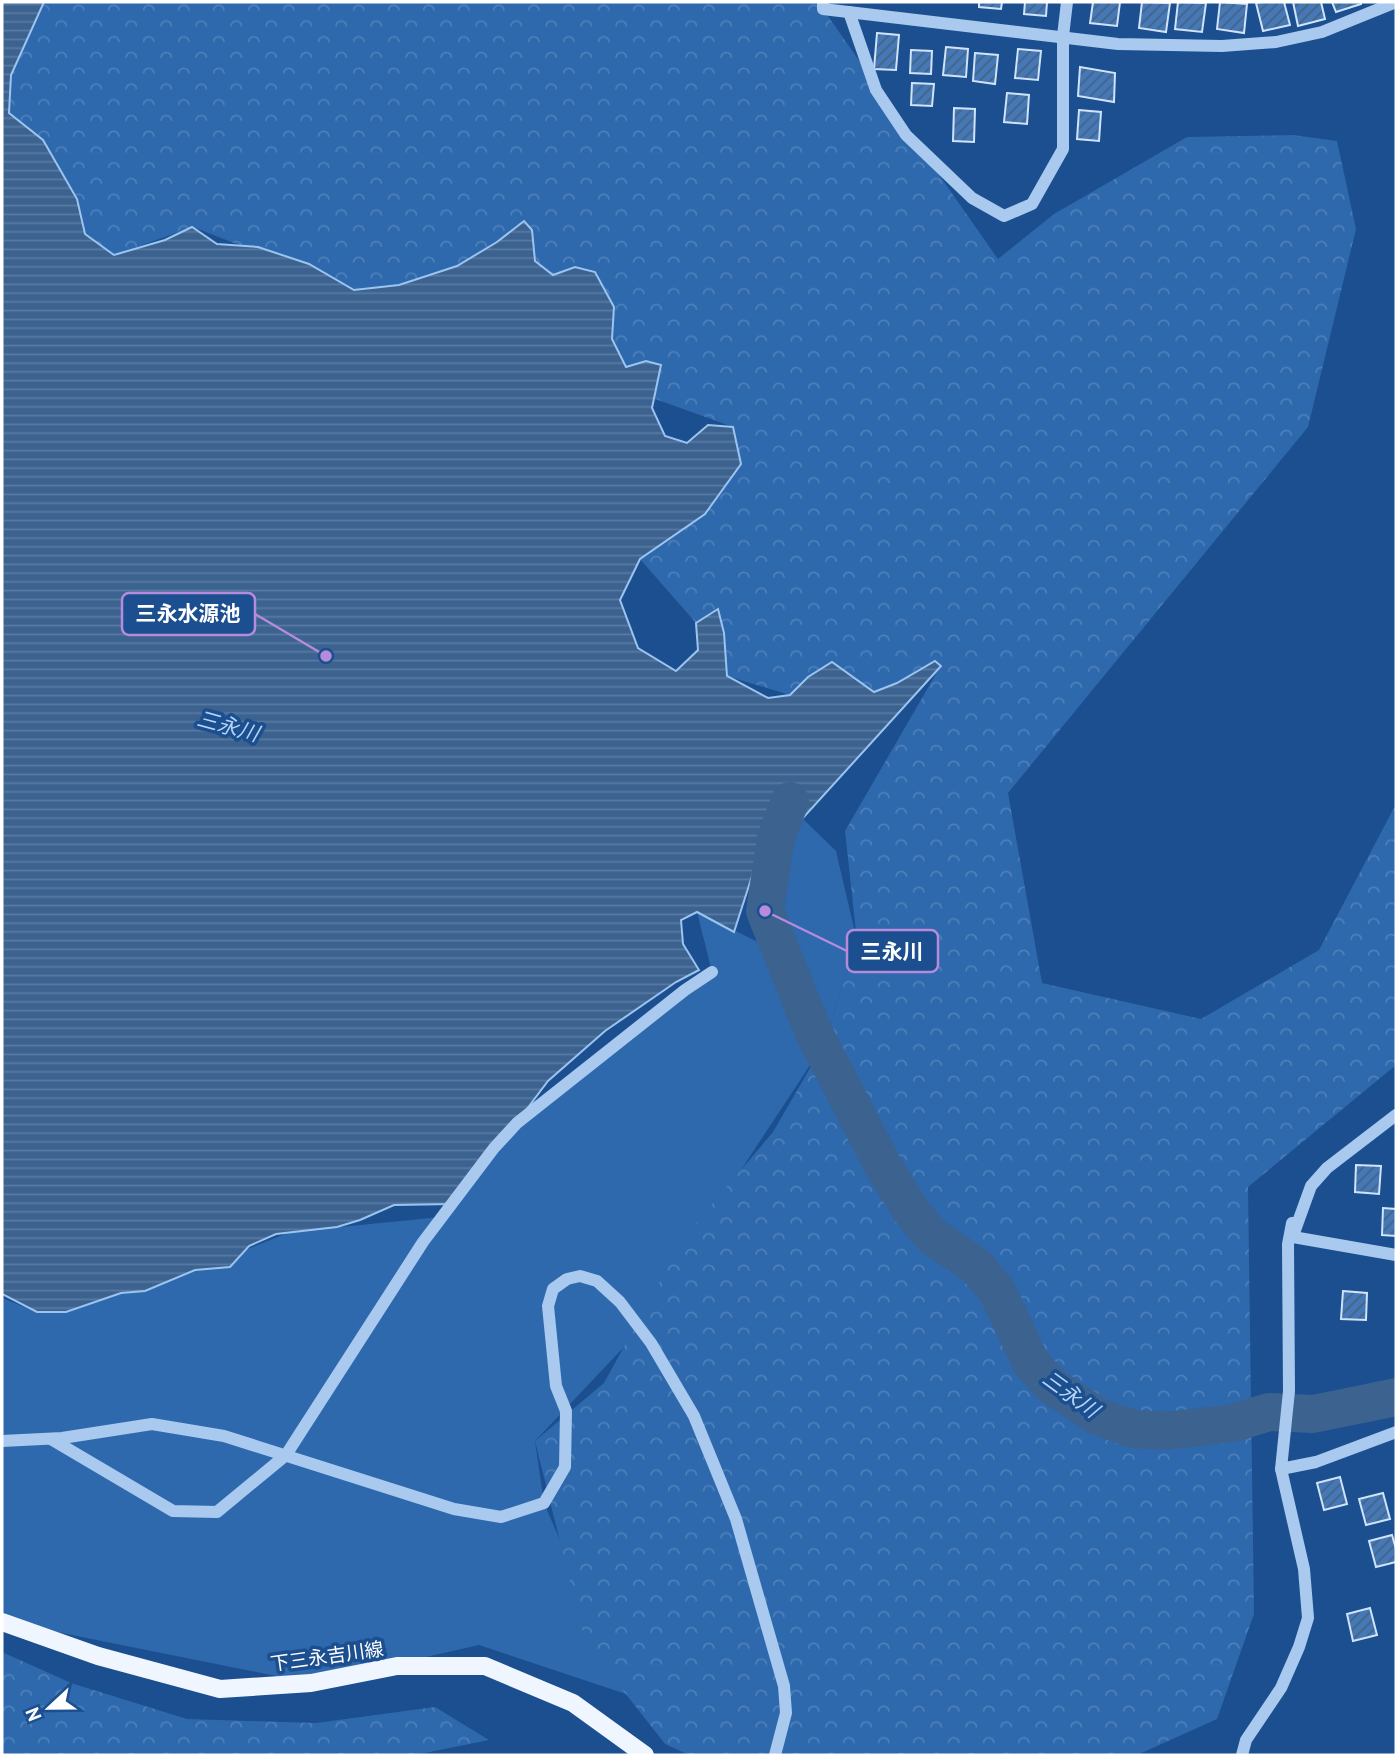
<svg xmlns="http://www.w3.org/2000/svg" width="1398" height="1757" font-family="'PT Sans','Noto Sans JP',sans-serif">
<style>
.green{fill:#2e69ad}
.forest{fill:url(#forest-crowns)}
.water{fill:url(#water-rules);stroke:#9cc4f0;stroke-width:2}
.lines{fill:none;stroke-linecap:round;stroke-linejoin:round}
.river{stroke:#3c6290;stroke-width:38}
.building{fill:url(#building-hatch);stroke:#cfe3fa;stroke-width:2}
.minor{stroke:#a9c9ee;stroke-width:12}
.major{stroke:#f0f6ff;stroke-width:18}
.labels{text-anchor:middle;dominant-baseline:central;stroke-width:7;stroke-linejoin:round;paint-order:stroke}
.street-label{font-size:19px;fill:#fff;stroke:#1b4f8f}
.water-label{font-size:21px;font-style:italic;fill:#b5d3f5;stroke:#1b4f8f}
.leader{fill:none;stroke:#b68bdc;stroke-width:2.5}
.callout-dot{fill:#b68bdc;stroke:#1b4f8f;stroke-width:2.5}
.callout{fill:#1b4f8f;stroke:#b68bdc;stroke-width:2.5}
.callout-label{font-size:21px;text-anchor:middle;font-weight:bold;fill:#fff}
</style>
<defs>
<pattern id="forest-crowns" width="20" height="18" patternUnits="userSpaceOnUse" patternTransform="scale(1.75)"><rect width="20" height="18" fill="#2e69ad"/><path d="M2 6a3 3 0 1 1 6 0M12 15a3 3 0 1 1 6 0" fill="none" stroke="#4d80b9"/></pattern>
<pattern id="water-rules" width="6" height="5" patternUnits="userSpaceOnUse" patternTransform="scale(1.75)"><rect width="6" height="5" fill="#3c6290"/><path d="M0 2.5h6" fill="none" stroke="#597aa1"/></pattern>
<pattern id="building-hatch" width="6" height="6" patternUnits="userSpaceOnUse" patternTransform="scale(1.75)"><rect width="6" height="6" fill="#4478b7"/><path d="M-1 1l2-2M0 6l6-6M5 7l2-2" fill="none" stroke="#486282"/></pattern>
</defs>
<rect width="100%" height="100%" fill="#1b4f8f"/>
<path class="green" d="M803,819L836,851L857,941L824,1044L624,1347L535,1441L544,1503L626,1694L479,1645L311,1683L2,1621V1298L37,1312L174,1279L290,1232L441,1217L494,1148L712,972L697,912L758,942Z"/>
<g class="forest">
<path d="M44,2H824L823,9L998,259L1054,214L1187,137L1293,135L1337,141L1356,229L1308,427L1008,793L1042,983L1201,1019L1319,950L1396,804V1065L1248,1187L1254,1614L1217,1719L1137,1755H689L665,1744L585,1642L535,1441L604,1383L685,1236L773,1132L824,1044L857,941L845,831L940,667L874,692L790,695L727,676L718,610L696,623L640,559L713,504L741,464L733,427L354,290L193,227L114,255L85,234L9,113L11,75Z"/>
<path d="M2,1652L71,1683L187,1719L316,1723L435,1707L489,1740L415,1755H2Z"/>
</g>
<path class="water" d="M2,2H44L11,75L9,113L43,140L77,199L85,234L114,255L165,240L192,227L217,244L258,247L309,264L354,290L399,285L457,266L497,242L524,221L532,230L535,261L553,275L575,267L595,272L614,307L612,339L626,367L646,361L661,365L652,408L665,436L687,443L708,425L733,427L741,464L705,514L640,559L620,600L638,648L676,671L698,650L696,623L718,609L724,633L727,676L768,698L790,695L808,677L832,662L874,692L897,683L935,661L941,666L753,873L734,932L697,912L681,920L683,944L699,970L676,982L605,1031L548,1081L484,1166L452,1204L394,1205L360,1220L337,1227L276,1234L249,1246L230,1267L195,1270L145,1291L121,1293L66,1312H37L2,1294Z"/>
<g class="lines">
<path class="river" d="M790,801L776,838L765,911L813,1031L882,1164L912,1212L932,1236L977,1267L997,1291L1031,1363L1051,1385L1097,1416L1133,1429L1165,1431L1233,1423L1269,1412L1313,1414L1396,1397"/>
</g>
<g class="building">
<path d="M979,2H1002L1001,9L979,7Z"/>
<path d="M1025,2H1047L1046,16L1024,14Z"/>
<path d="M1093,2H1120L1117,26L1090,23Z"/>
<path d="M1142,2L1170,3L1166,32L1139,28Z"/>
<path d="M1178,2L1206,3L1202,32L1175,29Z"/>
<path d="M1220,2L1247,4L1244,33L1217,29Z"/>
<path d="M1261,2H1284L1290,25L1263,31L1256,3Z"/>
<path d="M1293,2H1321L1325,19L1298,26Z"/>
<path d="M1332,2H1361V4L1336,12Z"/>
<path d="M877,33L899,35L896,70L874,69Z"/>
<path d="M946,47L968,49L966,77L943,75Z"/>
<path d="M1018,49L1041,51L1038,80L1015,78Z"/>
<path d="M911,50L932,51L931,74L910,73Z"/>
<path d="M975,53L998,55L995,84L973,81Z"/>
<path d="M1080,67L1115,73L1114,102L1078,96Z"/>
<path d="M912,83L934,84L932,106L911,105Z"/>
<path d="M1007,93L1029,95L1027,124L1004,122Z"/>
<path d="M954,108L975,109L974,142L953,141Z"/>
<path d="M1079,110L1101,112L1099,141L1077,139Z"/>
<path d="M1356,1165L1381,1166L1379,1194L1355,1192Z"/>
<path d="M1383,1208L1396,1209V1236L1382,1235Z"/>
<path d="M1343,1291L1367,1293L1366,1320L1341,1319Z"/>
<path d="M1340,1477L1347,1504L1324,1510L1317,1483Z"/>
<path d="M1383,1493L1390,1519L1366,1525L1359,1499Z"/>
<path d="M1392,1535L1396,1549V1562L1376,1567L1369,1541Z"/>
<path d="M1370,1608L1377,1635L1353,1641L1347,1614Z"/>
</g>
<g class="lines">
<g class="minor">
<path d="M823,2V9L1118,44L1222,46L1276,42L1322,32L1396,2"/>
<path d="M849,12L876,90L906,135L972,198L1004,216L1032,204L1063,149V36L1067,2"/>
<path d="M1294,1233L1311,1186L1327,1168L1396,1115"/>
<path d="M1293,1237L1396,1255"/>
<path d="M51,1439L173,1511L217,1512L286,1455L423,1242L494,1148L517,1123L685,990L712,972"/>
<path d="M2,1441L62,1438L152,1424L224,1436L454,1509L501,1517L544,1503L565,1467L566,1411L556,1386L548,1306L553,1289L567,1279L580,1276L597,1281L620,1302L651,1343L694,1416L736,1519L784,1686L786,1713L775,1755"/>
<path d="M1281,1469L1316,1462L1396,1432"/>
<path d="M1242,1755L1246,1740L1281,1688L1299,1647L1308,1618L1304,1569L1281,1469L1289,1391L1288,1244L1292,1223L1293,1237"/>
</g>
<path class="major" d="M2,1622L98,1656L220,1689L311,1683L397,1666H485L573,1703L645,1755"/>
</g>
<g class="labels">
<g class="street-label">
<text transform="translate(327 1656) rotate(-8)">下三永吉川線</text>
</g>
<g class="water-label">
<text transform="translate(228 726) rotate(15)">三永川</text>
<text transform="translate(1071 1394) rotate(36)">三永川</text>
</g>
</g>
<path class="leader" d="M326 656L255 614M765 911L847 951"/>
<g class="callout-dot">
<circle cx="326" cy="656" r="7"/>
<circle cx="765" cy="911" r="7"/>
</g>
<g class="callout">
<rect x="122" y="593" width="133" height="42" rx="7"/>
<rect x="847" y="930" width="91" height="42" rx="7"/>
</g>
<g class="callout-label">
<text x="188" y="621">三永水源池</text>
<text x="892" y="959">三永川</text>
</g>
<rect width="1398" height="1757" fill="none" stroke="#ffffff" stroke-width="7"/>
<g transform="translate(49 1708) rotate(248)" stroke="#1b4f8f" stroke-width="5" paint-order="stroke">
<path d="M0-5L12 26L0 18L-12 26Z" fill="#ffffff"/>
<text y="-10" font-size="19" font-weight="bold" text-anchor="middle" fill="#ffffff">N</text>
</g>
</svg>
